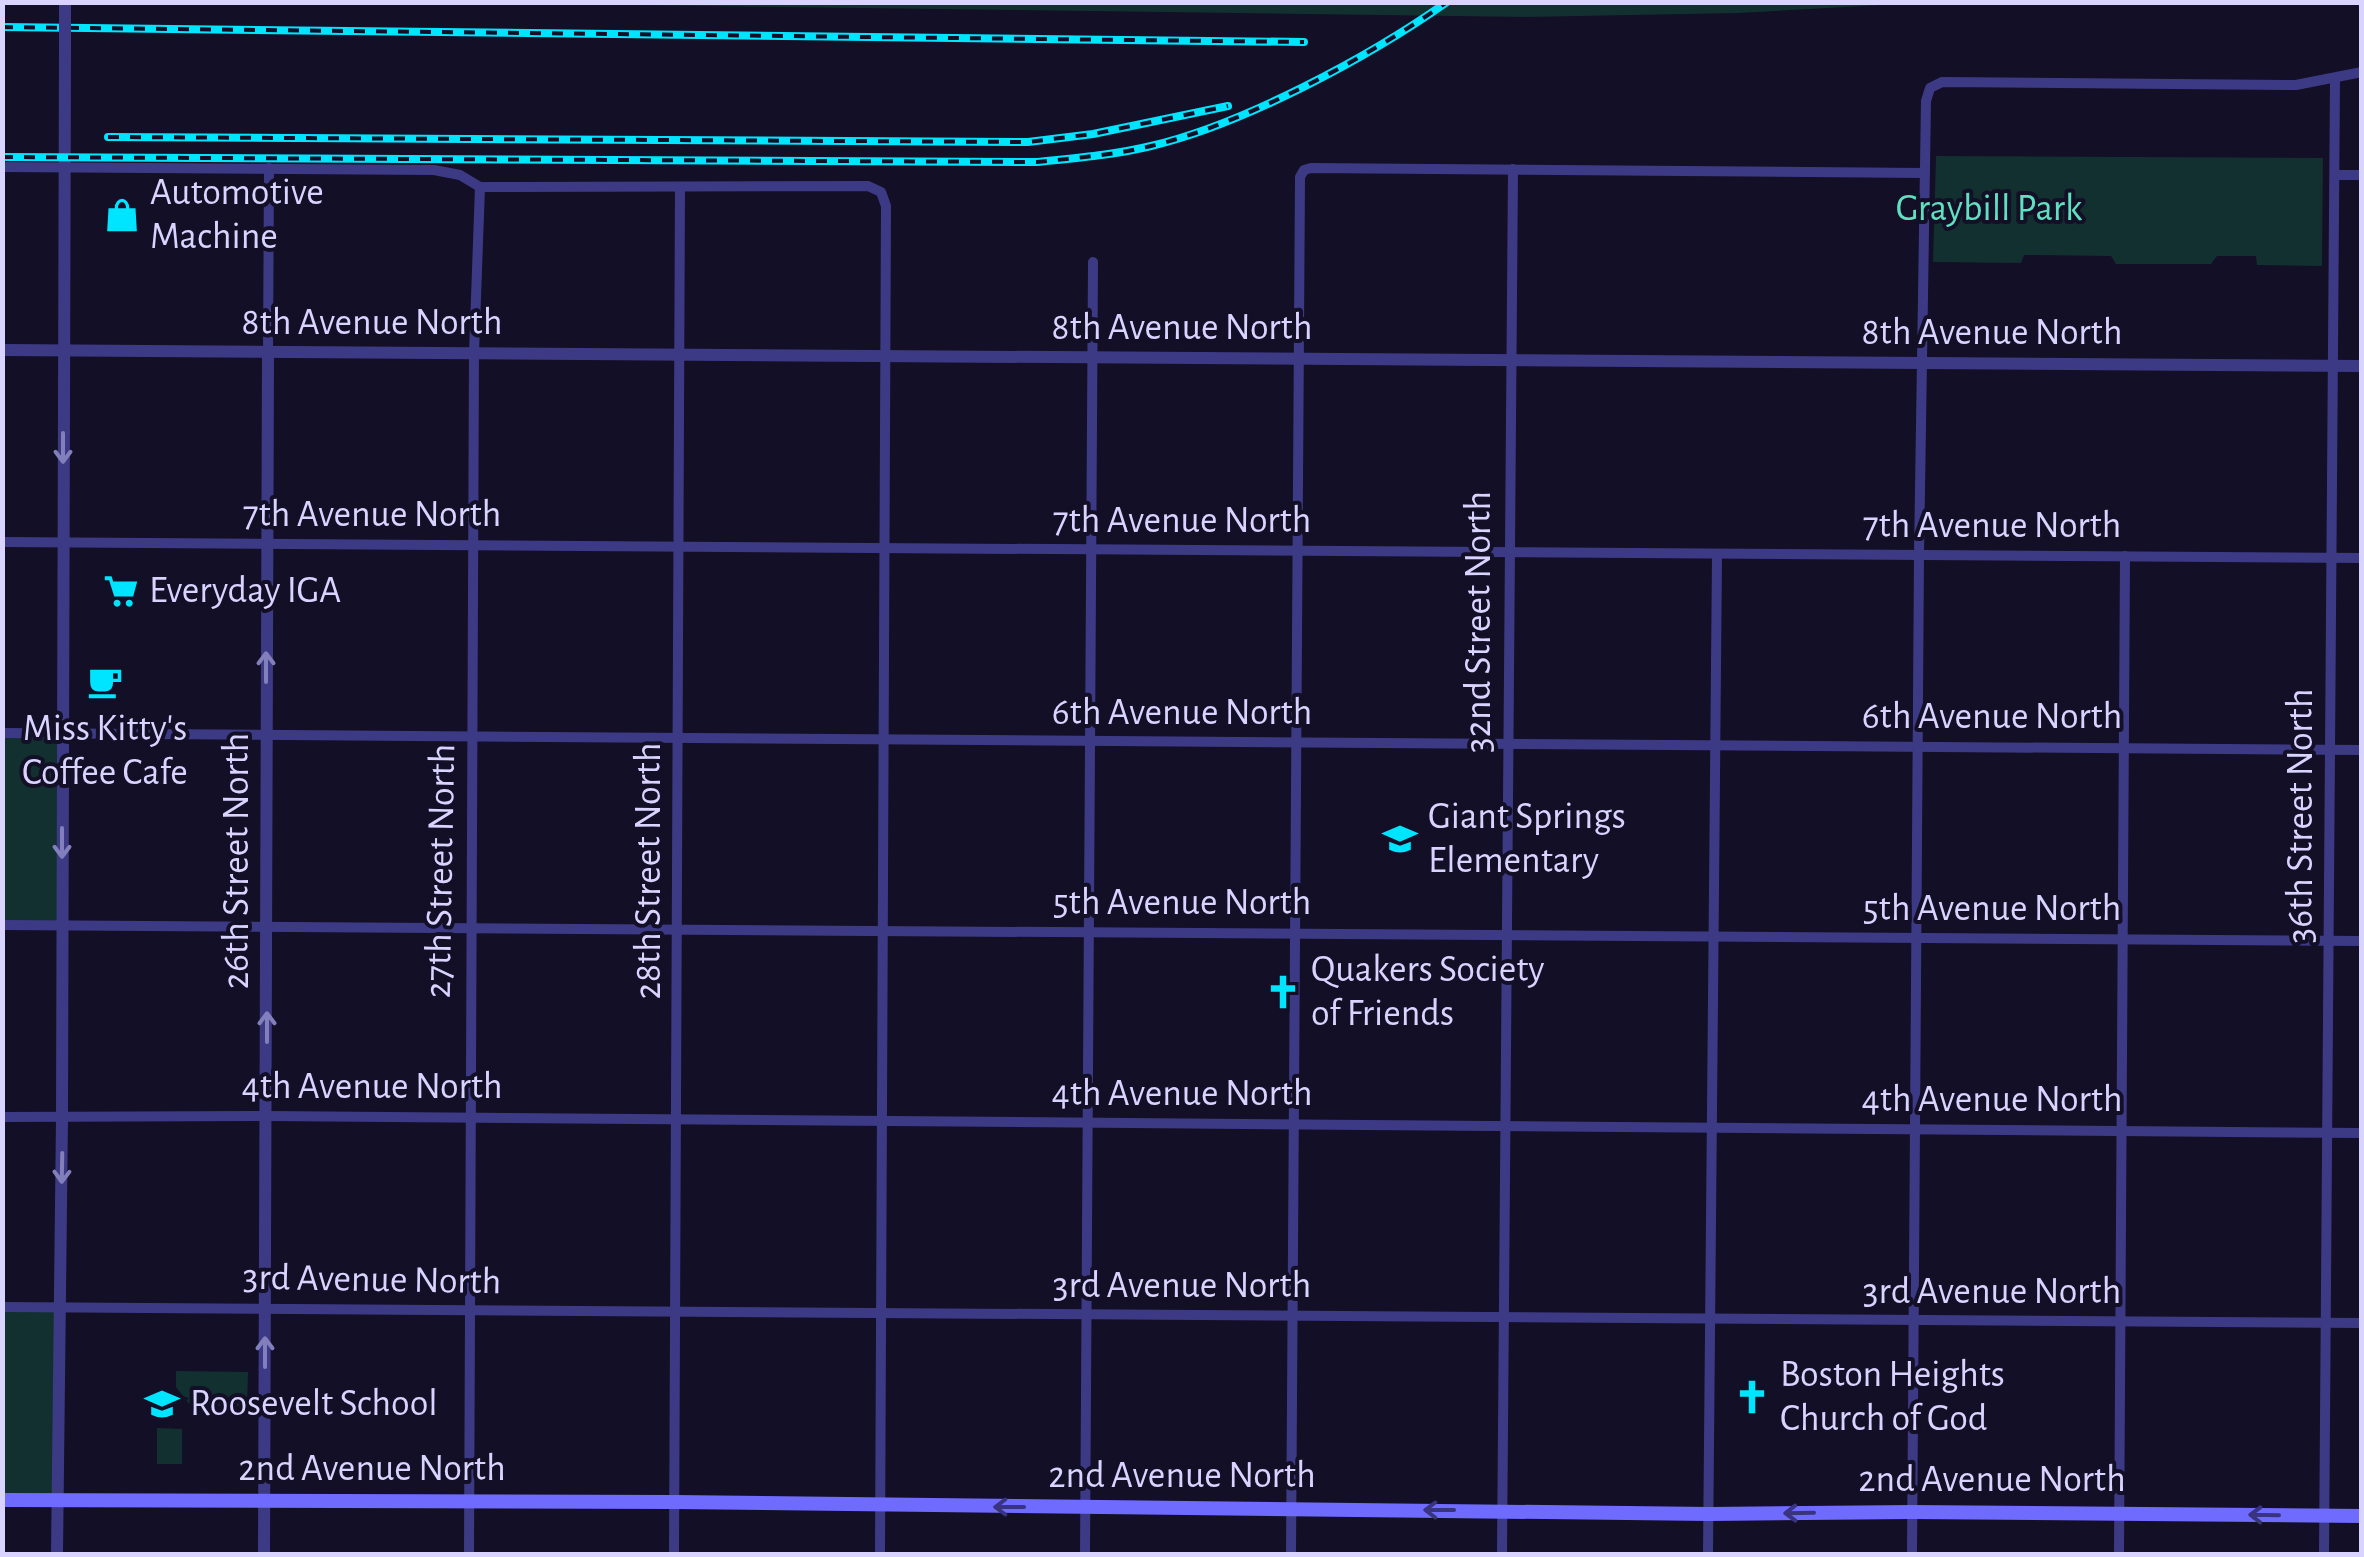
<svg xmlns="http://www.w3.org/2000/svg" width="2364" height="1557" font-family="'Alegreya Sans',sans-serif">
<style>
.green{fill:#12302f}
.lines{fill:none;stroke-linecap:round;stroke-linejoin:round}
.minor{stroke:#3d3a85;stroke-width:10}
.tertiary{stroke:#3d3a85;stroke-width:12}
.secondary{stroke:#6f6bff;stroke-width:14}
.rail-casing{stroke:#00e5ff;stroke-width:8}
.rail{stroke:#130f26;stroke-width:4;stroke-dasharray:11;stroke-linecap:butt}
.tertiary-bridge{stroke:#3d3a85;stroke-width:12}
.oneway{stroke:#837fbc}
.oneway2{stroke:#38347d}
.labels{text-anchor:middle;dominant-baseline:central;stroke-width:8;stroke-linejoin:round;paint-order:stroke}
.poi-label{font-size:38px;fill:#d9d4ff;stroke:#130f26;text-anchor:start}
.park-label{font-size:38px;fill:#5fe0c0;stroke:#130f26}
.street-label{font-size:38px;fill:#d9d4ff;stroke:#130f26}
</style>
<rect width="100%" height="100%" fill="#130f26"/>
<g class="green">
<path d="M421,2H1917V3L1739,13L1526,17Z"/>
<path d="M1936,156L2323,158L2322,266L2257,265L2256,256H2217L2211,264H2116L2111,256L2024,255L2021,263L1933,262Z"/>
<path d="M3,733H61L62,925L3,924Z"/>
<path d="M3,1307L60,1308L58,1500H3Z"/>
<path d="M176,1371L248,1372L247,1406H191L176,1387Z"/>
<path d="M157,1428L182,1429V1464H157Z"/>
</g>
<g class="lines">
<g class="minor">
<path d="M2,167L434,170L460,175L480,187L868,186L881,192L886,206L880,1554"/>
<path d="M2335,175H2362"/>
<path d="M268,352L269,168"/>
<path d="M2,542L2362,558"/>
<path d="M2,733L2362,750"/>
<path d="M2,925L2362,941"/>
<path d="M2,1117L267,1116L2362,1133"/>
<path d="M2,1307L2362,1323"/>
<path d="M469,1554L474,353L480,187"/>
<path d="M674,1554L680,187"/>
<path d="M1085,1554L1093,262"/>
<path d="M1291,1554L1300,177L1304,170L1311,168L1925,173"/>
<path d="M1502,1554L1513,169"/>
<path d="M1708,1554L1717,555"/>
<path d="M1912,1554L1919,555L1926,101L1930,88L1942,82L2296,85L2362,72"/>
<path d="M2119,1554L2125,556"/>
<path d="M2324,1554L2335,79"/>
</g>
<g class="tertiary">
<path d="M2,350L2362,366"/>
<path d="M57,1554L62,1118L65,47"/>
<path d="M264,1554L268,352"/>
</g>
<path class="secondary" d="M2,1500L675,1502L1709,1514L1912,1512L2362,1516"/>
<g class="rail-casing">
<g id="rail">
<path d="M2,27L1304,42"/>
<path d="M108,137L1028,142L1093,134L1228,106"/>
<path d="M2,157L1037,162C1075,158 1114,155 1151,146C1244,124 1369,57 1447,2"/>
</g>
</g>
<use href="#rail" class="rail"/>
<path class="tertiary-bridge" d="M65,47V2"/>
</g>
<defs><path id="oneway-shaft" d="M-6 0H5M1.5-3L5.5 0L1.5 3" fill="none" stroke-width="1.6" stroke-linecap="round" stroke-linejoin="round" transform="scale(2.5)"/></defs>
<g class="oneway">
<use href="#oneway-shaft" transform="translate(63 448) rotate(90)"/>
<use href="#oneway-shaft" transform="translate(266 667) rotate(-90)"/>
<use href="#oneway-shaft" transform="translate(62 843) rotate(90)"/>
<use href="#oneway-shaft" transform="translate(267 1027) rotate(-90)"/>
<use href="#oneway-shaft" transform="translate(62 1168) rotate(91)"/>
<use href="#oneway-shaft" transform="translate(265 1352) rotate(-90)"/>
</g>
<g class="oneway2">
<use href="#oneway-shaft" transform="translate(1009 1507) rotate(-180)"/>
<use href="#oneway-shaft" transform="translate(1439 1510) rotate(-180)"/>
<use href="#oneway-shaft" transform="translate(1799 1513) rotate(179)"/>
<use href="#oneway-shaft" transform="translate(2264 1515) rotate(-179)"/>
</g>
<defs>
<g id="shop-bare" transform="scale(2.7)"><path d="M-5-2.5h2.3a2.7 3.5 0 0 1 5.4 0H5L5.5 6h-11ZM-1.5-2.5h3a1.5 2.3 0 0 0-3 0Z" fill="#00e5ff" stroke="#130f26" stroke-width="2.5" paint-order="stroke"/></g>
<g id="supermarket-bare" transform="scale(2.7)"><path d="M-6-5.5h2.5l.6 2H6L4.5 2H-2.5L-4.4-4H-6ZM-1.5 3.2a1.3 1.3 0 1 0 .1 0ZM3 3.2a1.3 1.3 0 1 0 .1 0Z" fill="#00e5ff" stroke="#130f26" stroke-width="2.5" paint-order="stroke"/></g>
<g id="cafe-bare" transform="scale(2.7)"><path d="M-5.5-4.5H6V0H3Q3 3.5 0 3.5H-2.5Q-5.5 3.5-5.5 0ZM3-3.2v2h1.7v-2ZM-6 4.5H4V6H-6Z" fill="#00e5ff" stroke="#130f26" stroke-width="2.5" paint-order="stroke"/></g>
<g id="school-bare" transform="scale(2.7)"><path d="M0-5L7-2L0 1L-7-2ZM-4 1L0 2.5L4 1V4Q0 6-4 4Z" fill="#00e5ff" stroke="#130f26" stroke-width="2.5" paint-order="stroke"/></g>
<g id="church-bare" transform="scale(2.7)"><path d="M-1.2-6h2.4v3.5h3.3v2.4h-3.3V6h-2.4V-.1h-3.3v-2.4h3.3Z" fill="#00e5ff" stroke="#130f26" stroke-width="2.5" paint-order="stroke"/></g>
</defs>
<g fill-rule="evenodd">
<use href="#shop-bare" x="122" y="215"/>
<use href="#supermarket-bare" x="121" y="591"/>
<use href="#cafe-bare" x="105" y="682"/>
<use href="#school-bare" x="1400" y="839"/>
<use href="#church-bare" x="1283" y="992"/>
<use href="#church-bare" x="1752" y="1397"/>
<use href="#school-bare" x="162" y="1404"/>
</g>
<g class="labels">
<g class="poi-label">
<text x="150" y="193">Automotive<tspan x="150" dy="44">Machine</tspan></text>
<text x="149" y="591">Everyday IGA</text>
<text x="105" y="729" text-anchor="middle">Miss Kitty's<tspan x="105" dy="44">Coffee Cafe</tspan></text>
<text x="1428" y="817">Giant Springs<tspan x="1428" dy="44">Elementary</tspan></text>
<text x="1311" y="970">Quakers Society<tspan x="1311" dy="44">of Friends</tspan></text>
<text x="1780" y="1375">Boston Heights<tspan x="1780" dy="44">Church of God</tspan></text>
<text x="190" y="1404">Roosevelt School</text>
</g>
<g class="park-label">
<text x="1989" y="209">Graybill Park</text>
</g>
<g class="street-label">
<text x="372" y="323">8th Avenue North</text>
<text x="1182" y="328">8th Avenue North</text>
<text x="1992" y="333">8th Avenue North</text>
<text x="372" y="515">7th Avenue North</text>
<text x="1182" y="521">7th Avenue North</text>
<text x="1992" y="526">7th Avenue North</text>
<text transform="translate(1479 622) rotate(-90)">32nd Street North</text>
<text x="1182" y="713">6th Avenue North</text>
<text x="1992" y="717">6th Avenue North</text>
<text transform="translate(2301 816) rotate(-90)">36th Street North</text>
<text transform="translate(237 861) rotate(-90)">26th Street North</text>
<text transform="translate(441 871) rotate(-89)">27th Street North</text>
<text transform="translate(649 871) rotate(-90)">28th Street North</text>
<text x="1182" y="903">5th Avenue North</text>
<text x="1992" y="909">5th Avenue North</text>
<text x="372" y="1087">4th Avenue North</text>
<text x="1182" y="1094">4th Avenue North</text>
<text x="1992" y="1100">4th Avenue North</text>
<text transform="translate(372 1280) rotate(1)">3rd Avenue North</text>
<text x="1182" y="1286">3rd Avenue North</text>
<text x="1992" y="1292">3rd Avenue North</text>
<text x="372" y="1469">2nd Avenue North</text>
<text x="1182" y="1476">2nd Avenue North</text>
<text x="1992" y="1480">2nd Avenue North</text>
</g>
</g>
<rect width="2364" height="1557" fill="none" stroke="#d9d4ff" stroke-width="10"/>
</svg>
